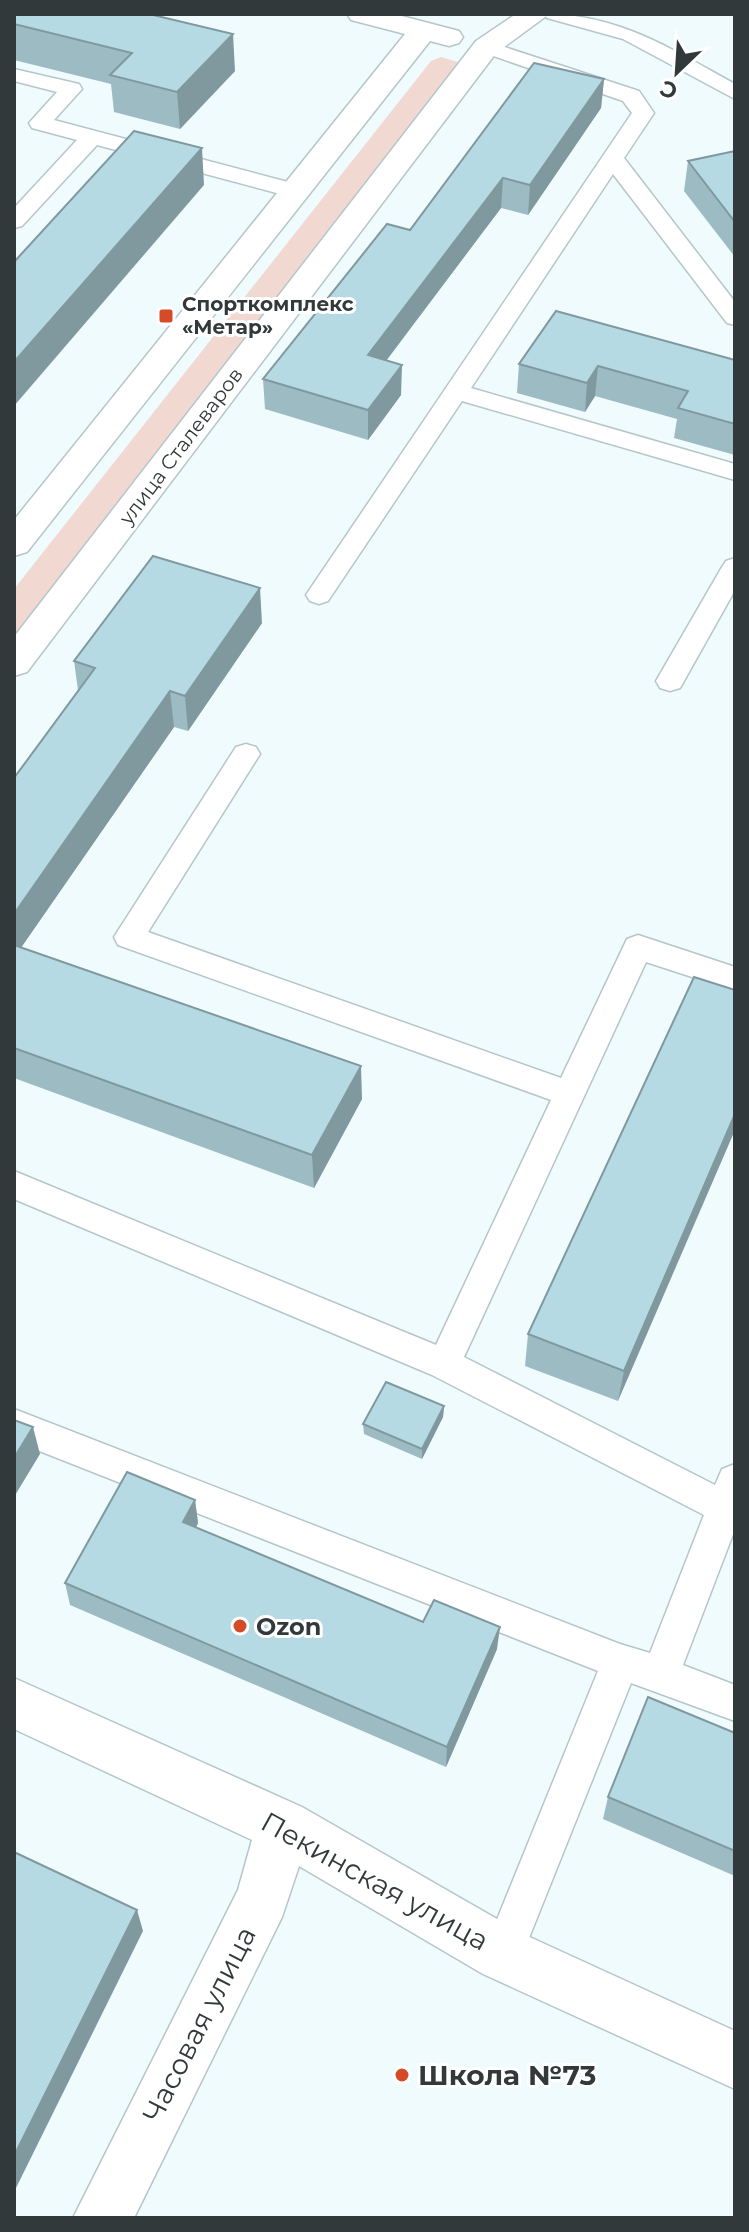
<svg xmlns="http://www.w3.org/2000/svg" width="749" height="2232" font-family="Montserrat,sans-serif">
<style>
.green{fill:#f1d9d2}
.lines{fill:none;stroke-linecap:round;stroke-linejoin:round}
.service-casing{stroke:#b5c6cb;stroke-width:3}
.minor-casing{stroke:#b5c6cb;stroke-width:3}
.tertiary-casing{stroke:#b5c6cb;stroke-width:3}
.service{fill:#fff;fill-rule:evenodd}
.minor{fill:#fff;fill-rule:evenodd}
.tertiary{fill:#fff;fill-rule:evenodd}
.wall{fill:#9dbbc3}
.shaded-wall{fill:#7f999f}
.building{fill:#b6dae3;stroke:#7f999f;stroke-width:2}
.poi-dot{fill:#d54b27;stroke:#fff;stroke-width:3}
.labels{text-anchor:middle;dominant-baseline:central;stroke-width:6;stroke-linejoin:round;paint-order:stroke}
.far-poi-label{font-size:20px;font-weight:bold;fill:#32393b;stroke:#fff;text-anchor:start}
.far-street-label{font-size:20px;fill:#32393b;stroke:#fff}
.poi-label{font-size:24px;font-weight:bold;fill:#32393b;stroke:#fff;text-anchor:start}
.near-street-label{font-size:28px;fill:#32393b;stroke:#fff}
.near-poi-label{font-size:28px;font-weight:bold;fill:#32393b;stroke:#fff;text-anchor:start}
</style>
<rect width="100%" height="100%" fill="#f0fbfd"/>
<path class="green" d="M441,57L458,62L459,69L14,643V589L431,61Z"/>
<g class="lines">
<g class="service-casing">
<g id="service">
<path d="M544,14C619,14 671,49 735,84V99L623,39L547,18Z"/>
<path d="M486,41L639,91L654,113L624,158L735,302V325L727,323L613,174L471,388L735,464V480L462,401L328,601L319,604L310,601L306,595L310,589L632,113L623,101L479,51L475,47Z"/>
<path d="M14,69L79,84L82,89L54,120L303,186L306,191L303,196L295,198L97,145L22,226L14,228V208L77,140L32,128L29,123L57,92L14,81Z"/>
<path d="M735,558V590L684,681L680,688L670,691L660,688L656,681L722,567L726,561Z"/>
<path d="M246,744L256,747L260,754L148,932L561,1078L627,939L638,935L735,967V991L646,962L464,1357L715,1485L722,1469L735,1464V1529L683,1665L735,1685V1721L631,1683L517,1968L503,1974L489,1968L483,1954L598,1671L14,1441V1409L620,1644L650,1653L704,1515L432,1375L14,1199V1171L436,1345L551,1100L118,945L114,937L236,747Z"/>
</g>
</g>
<g class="minor-casing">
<path id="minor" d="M14,1678L302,1807L523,1934L735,2031V2089L483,1974L299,1866L282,1917L134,2218H73L238,1890L252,1840L14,1729Z"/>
</g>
<g class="tertiary-casing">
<g id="tertiary">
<path d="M347,14H394L459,31L463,37L459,43L449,46L430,41L27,552L14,556V520L405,34L351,20Z"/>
<path d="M516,14H549L496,53L27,672L14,676V637L476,41Z"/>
</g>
</g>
<use href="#service" class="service"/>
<use href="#minor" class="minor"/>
<use href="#tertiary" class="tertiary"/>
</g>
<g class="wall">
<path d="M14,14L235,71L180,129L114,112L111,84L14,60Z"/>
<path d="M604,79L601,108L528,215L501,208L386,360L401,395L368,440L265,409L263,379Z"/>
<path d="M735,151V257L684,191L688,161Z"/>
<path d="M735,360V455L674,438L677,419L595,396L585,412L517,393L519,364Z"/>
<path d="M262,623L188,731L174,727L21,947L362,1099L314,1188L14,1078V778L78,690L74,661Z"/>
<path d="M735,990L618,1401L525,1366L528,1334Z"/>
<path d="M444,1406L443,1417L422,1459L364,1434L363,1424Z"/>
<path d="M195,1500L198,1523L196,1528L423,1622L497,1649L446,1767L70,1605L65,1583Z"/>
<path d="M735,1733V1876L603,1819L608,1797Z"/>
</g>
<g class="shaded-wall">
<path d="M233,34L235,71L180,129L177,92Z"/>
<path d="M604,79L601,108L528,215L530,185Z"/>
<path d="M202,148L204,185L14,406V362Z"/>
<path d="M503,178L501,208L368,385V355Z"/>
<path d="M402,365L401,395L368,440V410Z"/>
<path d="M598,366L595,396L585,412L587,383Z"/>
<path d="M260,588L262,623L188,731L185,696Z"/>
<path d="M170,691L174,727L14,958V914Z"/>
<path d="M361,1066L362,1099L314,1188L312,1155Z"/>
<path d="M735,1114V1130L618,1401L624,1371Z"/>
<path d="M444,1406L443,1417L422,1459V1449Z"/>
<path d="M33,1427L40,1454L14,1497V1458Z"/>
<path d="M195,1500L198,1523L187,1545L183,1522Z"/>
<path d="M500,1627L497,1649L446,1767L447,1747Z"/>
<path d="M137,1910L143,1931L14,2192V2156Z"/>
</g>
<g class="building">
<path d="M14,14H149L233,34L177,92L110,75L132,53L14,24Z"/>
<path d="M534,63L604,79L530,185L503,178L368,355L402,365L368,410L263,379L387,224L410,230Z"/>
<path d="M134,131L202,148L14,362V262Z"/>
<path d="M735,151V222L688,161Z"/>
<path d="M556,311L735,360V424L678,408L688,391L598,366L587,383L519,364Z"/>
<path d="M153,556L260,588L185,696L170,691L14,914V778L95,668L74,661Z"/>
<path d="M14,945L361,1066L312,1155L14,1048Z"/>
<path d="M694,977L735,990V1114L624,1371L528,1334Z"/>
<path d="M386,1382L444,1406L422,1449L363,1424Z"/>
<path d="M14,1420L33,1427L14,1458Z"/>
<path d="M127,1472L195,1500L183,1522L423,1622L434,1600L500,1627L447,1747L65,1583Z"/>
<path d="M648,1697L735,1733V1851L608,1797Z"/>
<path d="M14,1852L137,1910L14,2156Z"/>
</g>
<g class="poi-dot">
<rect x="158" y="308" width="16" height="16" rx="4"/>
<circle cx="240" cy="1626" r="8"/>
<circle cx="402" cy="2075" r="8"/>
</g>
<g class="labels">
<g class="far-poi-label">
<text x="182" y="304">Спорткомплекс<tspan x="182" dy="23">«Метар»</tspan></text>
</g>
<g class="far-street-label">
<text transform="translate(181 446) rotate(-53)">улица Сталеваров</text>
</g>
<g class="poi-label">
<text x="256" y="1626">Ozon</text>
</g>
<g class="near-street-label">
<text transform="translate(375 1881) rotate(29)">Пекинская улица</text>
<text transform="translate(199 2024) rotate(-63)">Часовая улица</text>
</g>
<g class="near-poi-label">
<text x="418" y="2075">Школа №73</text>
</g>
</g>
<rect width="749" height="2232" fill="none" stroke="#32393b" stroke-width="32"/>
<g transform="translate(677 72) rotate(205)" stroke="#ffffff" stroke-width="6" paint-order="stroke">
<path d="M0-6L14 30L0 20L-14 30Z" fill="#32393b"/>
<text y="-12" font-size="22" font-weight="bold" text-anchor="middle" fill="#32393b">С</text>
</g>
</svg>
